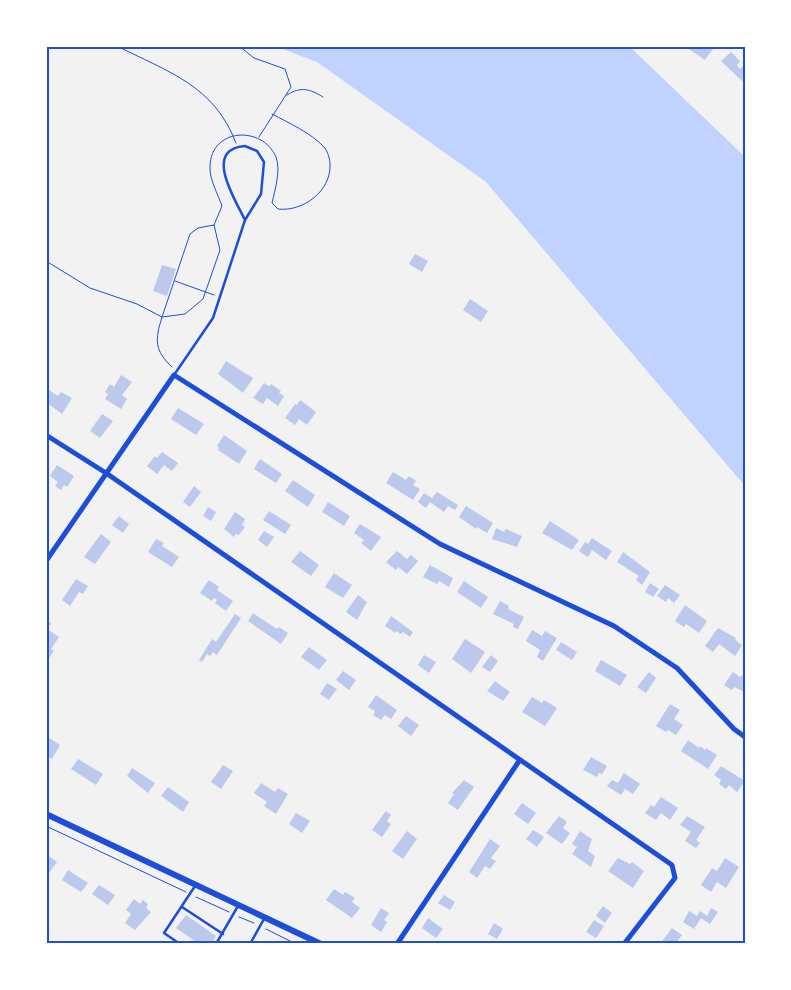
<svg xmlns="http://www.w3.org/2000/svg" width="791" height="990" font-family="Poppins,sans-serif">
<style>
.water{fill:#bfd3fe}
.building{fill:#bdc9ec}
.lines{fill:none;stroke-linecap:round;stroke-linejoin:round}
.path{stroke:#1d4ed8;stroke-width:1}
.service{stroke:#1d4ed8;stroke-width:2.5}
.minor{stroke:#1d4ed8;stroke-width:5}
.tertiary{stroke:#1d4ed8;stroke-width:6}
.neatline{fill:none;stroke:#1d4ed8;stroke-width:2}
</style>
<rect width="100%" height="100%" fill="#f2f2f2"/>
<path class="water" d="M275,46H629L745,157V486L486,182L317,62Z"/>
<g class="building">
<path d="M691,46H709L713,49L705,60L689,49Z"/>
<path d="M731,52L740,61L737,65L740,69L745,64V78L742,81L721,61Z"/>
<path d="M415,254L428,261L422,272L409,264Z"/>
<path d="M162,265L176,269L167,296L153,291Z"/>
<path d="M470,299L488,311L481,322L463,310Z"/>
<path d="M226,361L253,378L243,393L218,374Z"/>
<path d="M121,375L132,382L122,395L127,399L121,409L105,399L108,394L105,392L110,384L114,387Z"/>
<path d="M264,383L269,386L271,384L281,391L279,393L284,396L278,406L267,398L263,404L253,398Z"/>
<path d="M49,390L58,396L61,392L72,398L62,414L46,402Z"/>
<path d="M300,400L316,412L307,425L299,419L295,425L285,418L295,404L297,405Z"/>
<path d="M178,408L204,424L196,435L171,419Z"/>
<path d="M102,414L113,421L100,438L90,431Z"/>
<path d="M224,435L247,451L239,464L218,450L219,448L217,446Z"/>
<path d="M162,452L178,463L172,471L164,465L157,474L147,466L155,456L157,458Z"/>
<path d="M260,459L282,474L276,483L254,469Z"/>
<path d="M57,465L74,476L67,487L64,485L61,490L55,486L58,482L50,476Z"/>
<path d="M393,472L406,480L409,476L416,481L413,485L420,489L413,500L386,483Z"/>
<path d="M293,480L315,495L308,507L285,491Z"/>
<path d="M194,486L201,492L190,507L183,502Z"/>
<path d="M437,492L458,505L455,510L448,506L444,512L430,502L426,508L418,502L424,493L432,498Z"/>
<path d="M328,502L350,516L344,526L322,512Z"/>
<path d="M466,506L493,523L487,533L477,527L476,529L459,517Z"/>
<path d="M208,507L216,512L211,521L203,516Z"/>
<path d="M269,511L291,525L285,534L263,520Z"/>
<path d="M235,512L245,519L242,525L245,527L239,535L236,534L234,537L224,529Z"/>
<path d="M119,516L129,524L123,533L112,525Z"/>
<path d="M550,521L579,540L572,550L542,533Z"/>
<path d="M360,524L381,537L371,551L361,543L364,540L354,533Z"/>
<path d="M496,528L504,532L506,529L522,536L517,547L492,539Z"/>
<path d="M264,531L274,537L267,547L258,540Z"/>
<path d="M101,534L111,542L95,564L84,557Z"/>
<path d="M592,538L612,551L606,560L592,550L588,557L579,551L585,542L588,544Z"/>
<path d="M156,539L164,543L162,546L179,557L172,567L148,552Z"/>
<path d="M300,551L319,565L311,576L291,562Z"/>
<path d="M397,551L407,559L411,555L418,561L407,574L398,567L396,570L386,562Z"/>
<path d="M623,552L650,572L642,585L636,580L639,576L617,562Z"/>
<path d="M430,565L453,578L449,587L439,581L437,584L423,577Z"/>
<path d="M334,573L352,585L343,598L325,587Z"/>
<path d="M76,579L88,586L83,594L79,592L70,606L62,600Z"/>
<path d="M209,580L219,587L217,590L233,601L226,611L215,603L217,600L214,598L212,601L200,593Z"/>
<path d="M464,581L488,597L481,608L457,592Z"/>
<path d="M650,583L659,589L653,597L645,592Z"/>
<path d="M665,585L680,595L674,603L668,598L666,602L657,596Z"/>
<path d="M358,595L367,602L357,620L346,612Z"/>
<path d="M500,601L509,606L508,609L524,617L518,629L513,627L514,624L493,614Z"/>
<path d="M685,605L707,621L699,633L686,624L684,627L675,621Z"/>
<path d="M253,613L277,629L279,627L288,633L281,644L248,621Z"/>
<path d="M235,614L241,618L217,655L213,652L210,656L207,654L202,662L199,660L212,639L216,642Z"/>
<path d="M391,616L413,632L410,637L403,632L401,634L396,631L395,633L385,626Z"/>
<path d="M46,621L51,623L47,629L59,637L51,649L54,651L49,658L46,656Z"/>
<path d="M718,628L736,638L735,640L742,645L735,656L719,644L713,652L705,646Z"/>
<path d="M532,630L542,636L545,631L557,638L543,661L537,657L540,650L526,641Z"/>
<path d="M465,639L485,652L471,673L452,659Z"/>
<path d="M561,642L577,652L572,660L556,650Z"/>
<path d="M309,647L327,660L319,670L301,657Z"/>
<path d="M424,655L436,662L429,673L418,665Z"/>
<path d="M491,655L498,661L490,672L482,667Z"/>
<path d="M601,660L627,675L620,686L595,671Z"/>
<path d="M343,671L356,680L349,690L336,680Z"/>
<path d="M649,672L656,678L646,693L637,687Z"/>
<path d="M733,672L740,677L742,675L745,677V692L734,687L732,690L724,685Z"/>
<path d="M495,681L510,692L503,701L487,691Z"/>
<path d="M327,683L337,689L329,700L320,694Z"/>
<path d="M376,695L397,710L391,719L385,715L381,720L373,715L375,711L368,707Z"/>
<path d="M532,697L542,703L544,700L557,708L545,726L522,712Z"/>
<path d="M670,704L680,710L674,719L683,725L676,735L668,730L666,732L656,726Z"/>
<path d="M406,716L419,725L411,736L398,726Z"/>
<path d="M46,736L60,745L52,759L46,756Z"/>
<path d="M688,740L699,748L700,746L705,750L706,748L717,755L708,769L681,751Z"/>
<path d="M591,757L607,766L602,774L599,773L597,777L583,770Z"/>
<path d="M78,759L103,774L96,785L71,769Z"/>
<path d="M223,765L233,771L221,789L211,782Z"/>
<path d="M721,766L745,781L737,792L729,785L726,789L719,784L721,780L714,775Z"/>
<path d="M132,768L155,783L148,793L127,776Z"/>
<path d="M624,773L640,784L633,794L625,789L621,795L607,786L612,780L618,783Z"/>
<path d="M464,780L474,787L458,810L448,803L454,794L452,793Z"/>
<path d="M261,783L275,792L278,788L288,794L276,814L264,806L267,802L254,793Z"/>
<path d="M168,787L189,802L183,812L161,796Z"/>
<path d="M661,797L678,808L670,820L661,813L656,820L645,813L651,805L654,807Z"/>
<path d="M522,803L536,813L528,824L514,814Z"/>
<path d="M386,811L391,815L387,821L391,824L382,837L372,830Z"/>
<path d="M296,813L310,821L302,833L289,824Z"/>
<path d="M559,816L567,822L563,828L570,833L562,844L546,833Z"/>
<path d="M687,816L705,827L696,840L700,843L696,848L685,841L691,832L680,825Z"/>
<path d="M533,830L544,837L537,847L526,839Z"/>
<path d="M407,831L417,839L403,859L392,851Z"/>
<path d="M580,831L592,839L588,851L595,856L591,867L572,854L577,847L572,844Z"/>
<path d="M490,839L500,846L491,858L496,861L490,869L485,866L477,878L469,872Z"/>
<path d="M46,854L57,862L46,877Z"/>
<path d="M618,858L630,864L632,862L644,871L633,888L608,871Z"/>
<path d="M725,858L739,867L726,888L717,882L711,892L701,885L712,868L717,871Z"/>
<path d="M68,870L88,883L81,892L62,880Z"/>
<path d="M99,885L115,895L108,905L92,894Z"/>
<path d="M334,889L343,895L345,892L355,898L352,902L360,908L352,918L326,900Z"/>
<path d="M444,895L455,902L450,910L438,903Z"/>
<path d="M134,899L140,904L143,900L148,904L146,908L151,912L135,930L125,923L131,914L126,910Z"/>
<path d="M603,906L612,913L605,923L596,916Z"/>
<path d="M381,908L389,913L384,920L387,922L381,932L371,925Z"/>
<path d="M711,908L718,912L710,924L701,918L694,929L683,922L689,911L697,916L700,911L707,916Z"/>
<path d="M186,915L216,936L211,944H199L176,928Z"/>
<path d="M428,918L443,929L436,938L422,928Z"/>
<path d="M594,920L604,926L596,938L586,932Z"/>
<path d="M494,923L503,929L497,939L488,934Z"/>
<path d="M672,928L682,935L675,944H660Z"/>
</g>
<g class="lines">
<g class="path">
<path d="M117,46C168,72 214,85 236,143"/>
<path d="M239,46L254,58L285,69L291,87L259,137"/>
<path d="M287,95C301,86 310,89 323,97"/>
<path d="M46,261L90,288L137,304L162,317L190,234L198,228L214,225"/>
<path d="M175,281L214,295"/>
<path d="M172,367C154,350 155,340 162,317L185,314L203,299L220,250L214,225L222,206C218,194 209,179 210,166C211,128 262,125 276,157C281,170 275,190 272,203L278,209C303,212 331,191 330,165C330,159 328,152 324,147C311,133 289,123 272,114"/>
<path d="M46,826L186,892"/>
<path d="M196,897L229,912"/>
<path d="M239,917L254,923"/>
<path d="M266,929L296,944"/>
</g>
<g class="service">
<path d="M174,375L213,318L245,220L261,194L264,162L257,151L245,146C202,149 236,201 245,220"/>
<path d="M182,907L223,934"/>
<path d="M180,944L164,933L195,886"/>
<path d="M216,944L238,906"/>
<path d="M250,944L264,919"/>
</g>
<g class="minor">
<path d="M46,435L106,473L672,865L675,878L624,944"/>
<path d="M46,561L174,375L440,544L614,626L677,668L734,729L745,737"/>
<path d="M397,944L519,761"/>
</g>
<path class="tertiary" d="M46,814L321,944"/>
</g>
<rect width="791" height="990" fill="none" stroke="#ffffff" stroke-width="95"/>
<rect x="48" y="48" width="696" height="894" class="neatline"/>
</svg>
